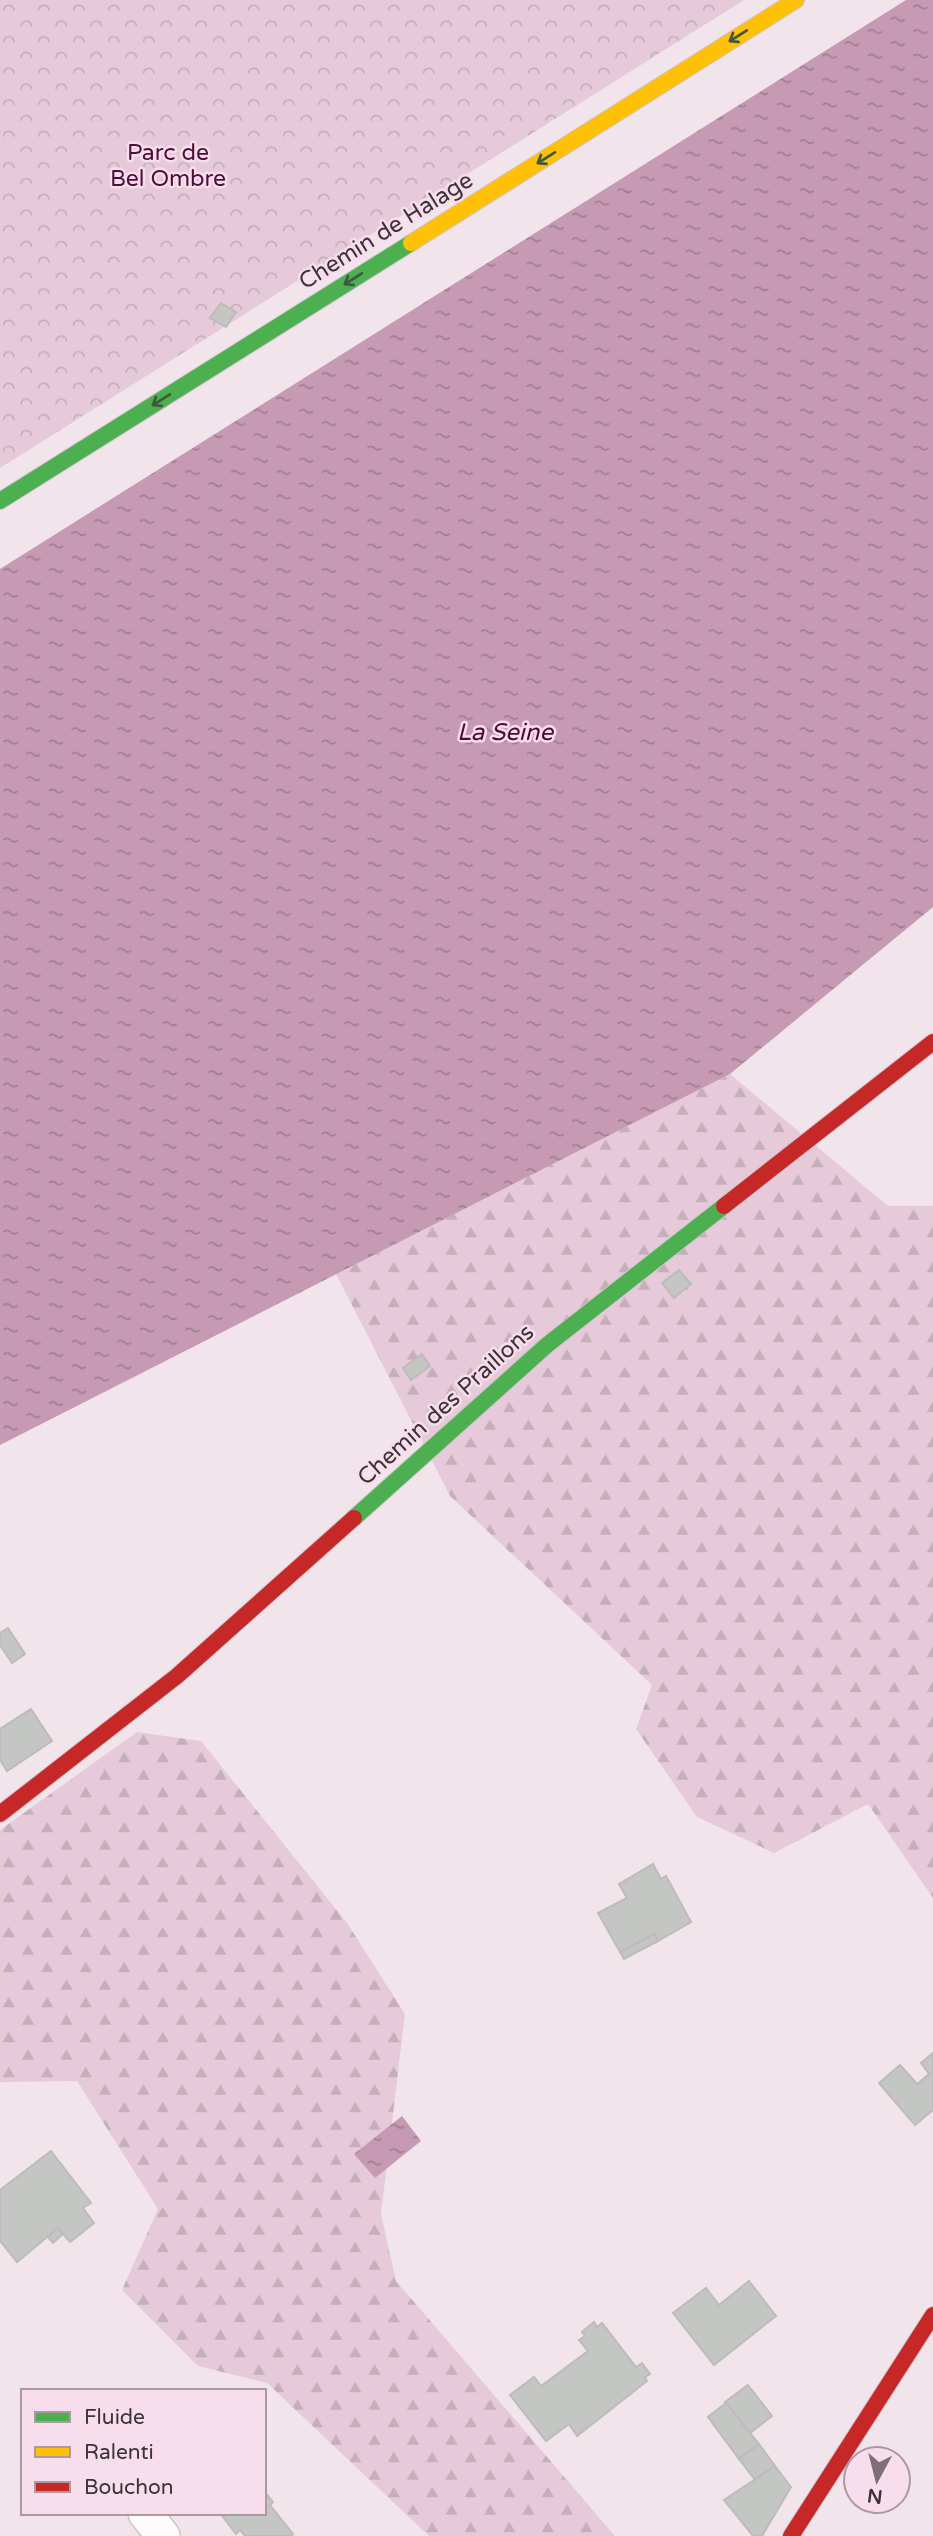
<svg xmlns="http://www.w3.org/2000/svg" width="933" height="2536" font-family="'Varela Round',sans-serif">
<style>
.forest{fill:url(#forest-firs)}
.park{fill:url(#park-crowns)}
.water{fill:url(#water-ripples)}
.building{fill:#c3c6c2;stroke:#bdbbbb;stroke-width:2}
.lines{fill:none;stroke-linecap:round;stroke-linejoin:round}
.street-casing{stroke:#cdc2c8;stroke-width:36}
.fast-casing{stroke:#cdc2c8;stroke-width:18}
.slow-casing{stroke:#cdc2c8;stroke-width:18}
.jam-casing{stroke:#cdc2c8;stroke-width:18}
.street{stroke:#fdfbfc;stroke-width:33}
.fast{stroke:#4caf50;stroke-width:16}
.slow{stroke:#ffc107;stroke-width:16}
.jam{stroke:#c62828;stroke-width:16}
.oneway{stroke:#41583e}
.labels{text-anchor:middle;dominant-baseline:central;stroke-width:5;stroke-linejoin:round;paint-order:stroke}
.park-label{font-size:23px;fill:#500c3a;stroke:#f8deec}
.street-label{font-size:23px;fill:#3c3237;stroke:#f8deec}
.water-label{font-size:24px;font-style:italic;fill:#4d0937;stroke:#f8deec}
</style>
<defs>
<pattern id="forest-firs" width="22" height="20" patternUnits="userSpaceOnUse" patternTransform="scale(1.75)"><rect width="22" height="20" fill="#e6cad9"/><path d="M5 1l3.5 6h-7zM16 11l3.5 6h-7z" fill="#c6aebb"/></pattern>
<pattern id="park-crowns" width="20" height="18" patternUnits="userSpaceOnUse" patternTransform="scale(1.75)"><rect width="20" height="18" fill="#e6cad9"/><path d="M2 6a3 3 0 1 1 6 0M12 15a3 3 0 1 1 6 0" fill="none" stroke="#c6aebb"/></pattern>
<pattern id="water-ripples" width="26" height="14" patternUnits="userSpaceOnUse" patternTransform="scale(1.75)"><rect width="26" height="14" fill="#c59ab2"/><path d="M2 4q2-2 4 0t4 0M15 11q2-2 4 0t4 0" fill="none" stroke="#a17e92"/></pattern>
</defs>
<rect width="100%" height="100%" fill="#f2e4eb"/>
<g class="forest">
<path d="M730,1074L888,1206H933V1898L868,1804L774,1853L697,1817L636,1729L652,1685L450,1496L336,1274Z"/>
<path d="M137,1732L201,1741L347,1923L405,2014L381,2214L396,2281L615,2536H429L267,2383L198,2366L122,2290L158,2209L77,2081L0,2082V1830Z"/>
</g>
<path class="park" d="M0,0H744L0,468Z"/>
<g class="water">
<path d="M906,0H933V907L730,1074L0,1445V569Z"/>
<path d="M402,2116L421,2141L375,2178L354,2154Z"/>
</g>
<g class="building">
<path d="M221,303L236,312L226,327L210,318Z"/>
<path d="M679,1270L691,1284L674,1298L662,1283Z"/>
<path d="M422,1354L430,1366L411,1380L403,1368Z"/>
<path d="M8,1628L25,1654L12,1663L0,1645V1633Z"/>
<path d="M31,1709L52,1741L7,1771L0,1760V1729Z"/>
<path d="M653,1864L661,1879L666,1876L691,1922L658,1941L654,1934L620,1952L598,1913L627,1898L619,1884Z"/>
<path d="M654,1934L658,1941L624,1959L620,1952Z"/>
<path d="M933,2053V2110L915,2125L879,2083L900,2065L917,2084L929,2074L921,2063Z"/>
<path d="M51,2151L91,2203L83,2208L94,2223L70,2242L58,2228L17,2262L0,2241V2190Z"/>
<path d="M58,2228L63,2234L53,2243L48,2237Z"/>
<path d="M749,2281L776,2316L714,2365L673,2313L706,2288L719,2305Z"/>
<path d="M594,2322L597,2327L602,2323L636,2367L642,2363L650,2374L645,2377L647,2381L577,2436L569,2424L546,2441L510,2395L534,2377L541,2386L588,2351L579,2340L585,2336L582,2332Z"/>
<path d="M748,2385L772,2416L750,2433L725,2402Z"/>
<path d="M726,2403L759,2444L739,2459L708,2417Z"/>
<path d="M759,2444L775,2466L755,2480L739,2459Z"/>
<path d="M775,2466L791,2487L762,2536H753L724,2500Z"/>
<path d="M264,2491L273,2502L270,2505L293,2534L291,2536H245L240,2530L236,2534L220,2513H264Z"/>
</g>
<g class="lines">
<g class="street-casing">
<path id="street" d="M145,2513L163,2536"/>
</g>
<g class="fast-casing">
<g id="fast">
<path d="M0,501L411,243"/>
<path d="M354,1518L547,1345L724,1206"/>
</g>
</g>
<g class="slow-casing">
<path id="slow" d="M411,243L796,0"/>
</g>
<g class="jam-casing">
<g id="jam">
<path d="M724,1206L933,1042"/>
<path d="M0,1814L177,1676L354,1518"/>
<path d="M791,2536L933,2315"/>
</g>
</g>
<use href="#street" class="street"/>
<use href="#fast" class="fast"/>
<use href="#slow" class="slow"/>
<use href="#jam" class="jam"/>
</g>
<defs><path id="oneway-shaft" d="M-6 0H5M1.5-3L5.5 0L1.5 3" fill="none" stroke-width="1.6" stroke-linecap="round" stroke-linejoin="round" transform="scale(1.75)"/></defs>
<g class="oneway">
<use href="#oneway-shaft" transform="translate(738 36) rotate(148)"/>
<use href="#oneway-shaft" transform="translate(546 158) rotate(148)"/>
<use href="#oneway-shaft" transform="translate(353 279) rotate(148)"/>
<use href="#oneway-shaft" transform="translate(161 400) rotate(148)"/>
</g>
<g class="labels">
<g class="park-label">
<text x="168" y="153">Parc de<tspan x="168" dy="26">Bel Ombre</tspan></text>
</g>
<g class="street-label">
<text transform="translate(386 231) rotate(-32)">Chemin de Halage</text>
<text transform="translate(446 1405) rotate(-42)">Chemin des Praillons</text>
</g>
<g class="water-label">
<text x="505" y="732">La Seine</text>
</g>
</g>
<rect x="21" y="2389" width="245" height="126" fill="#f8deec" stroke="#ad99a4" stroke-width="2"/>
<rect x="35" y="2412" width="35" height="10" fill="#4caf50" stroke="#ad99a4" stroke-width="2"/>
<text x="84" y="2424" font-size="21" fill="#3c3237">Fluide</text>
<rect x="35" y="2447" width="35" height="10" fill="#ffc107" stroke="#ad99a4" stroke-width="2"/>
<text x="84" y="2459" font-size="21" fill="#3c3237">Ralenti</text>
<rect x="35" y="2482" width="35" height="10" fill="#c62828" stroke="#ad99a4" stroke-width="2"/>
<text x="84" y="2494" font-size="21" fill="#3c3237">Bouchon</text>
<g transform="translate(877 2480) rotate(187)"><circle r="33" fill="#f8deec" stroke="#ad99a4" stroke-width="2"/>
<path d="M0-5L12 26L0 18L-12 26Z" fill="#7c7076"/>
<text y="-10" font-size="19" font-weight="bold" text-anchor="middle" fill="#3c3237">N</text>
</g>
</svg>
